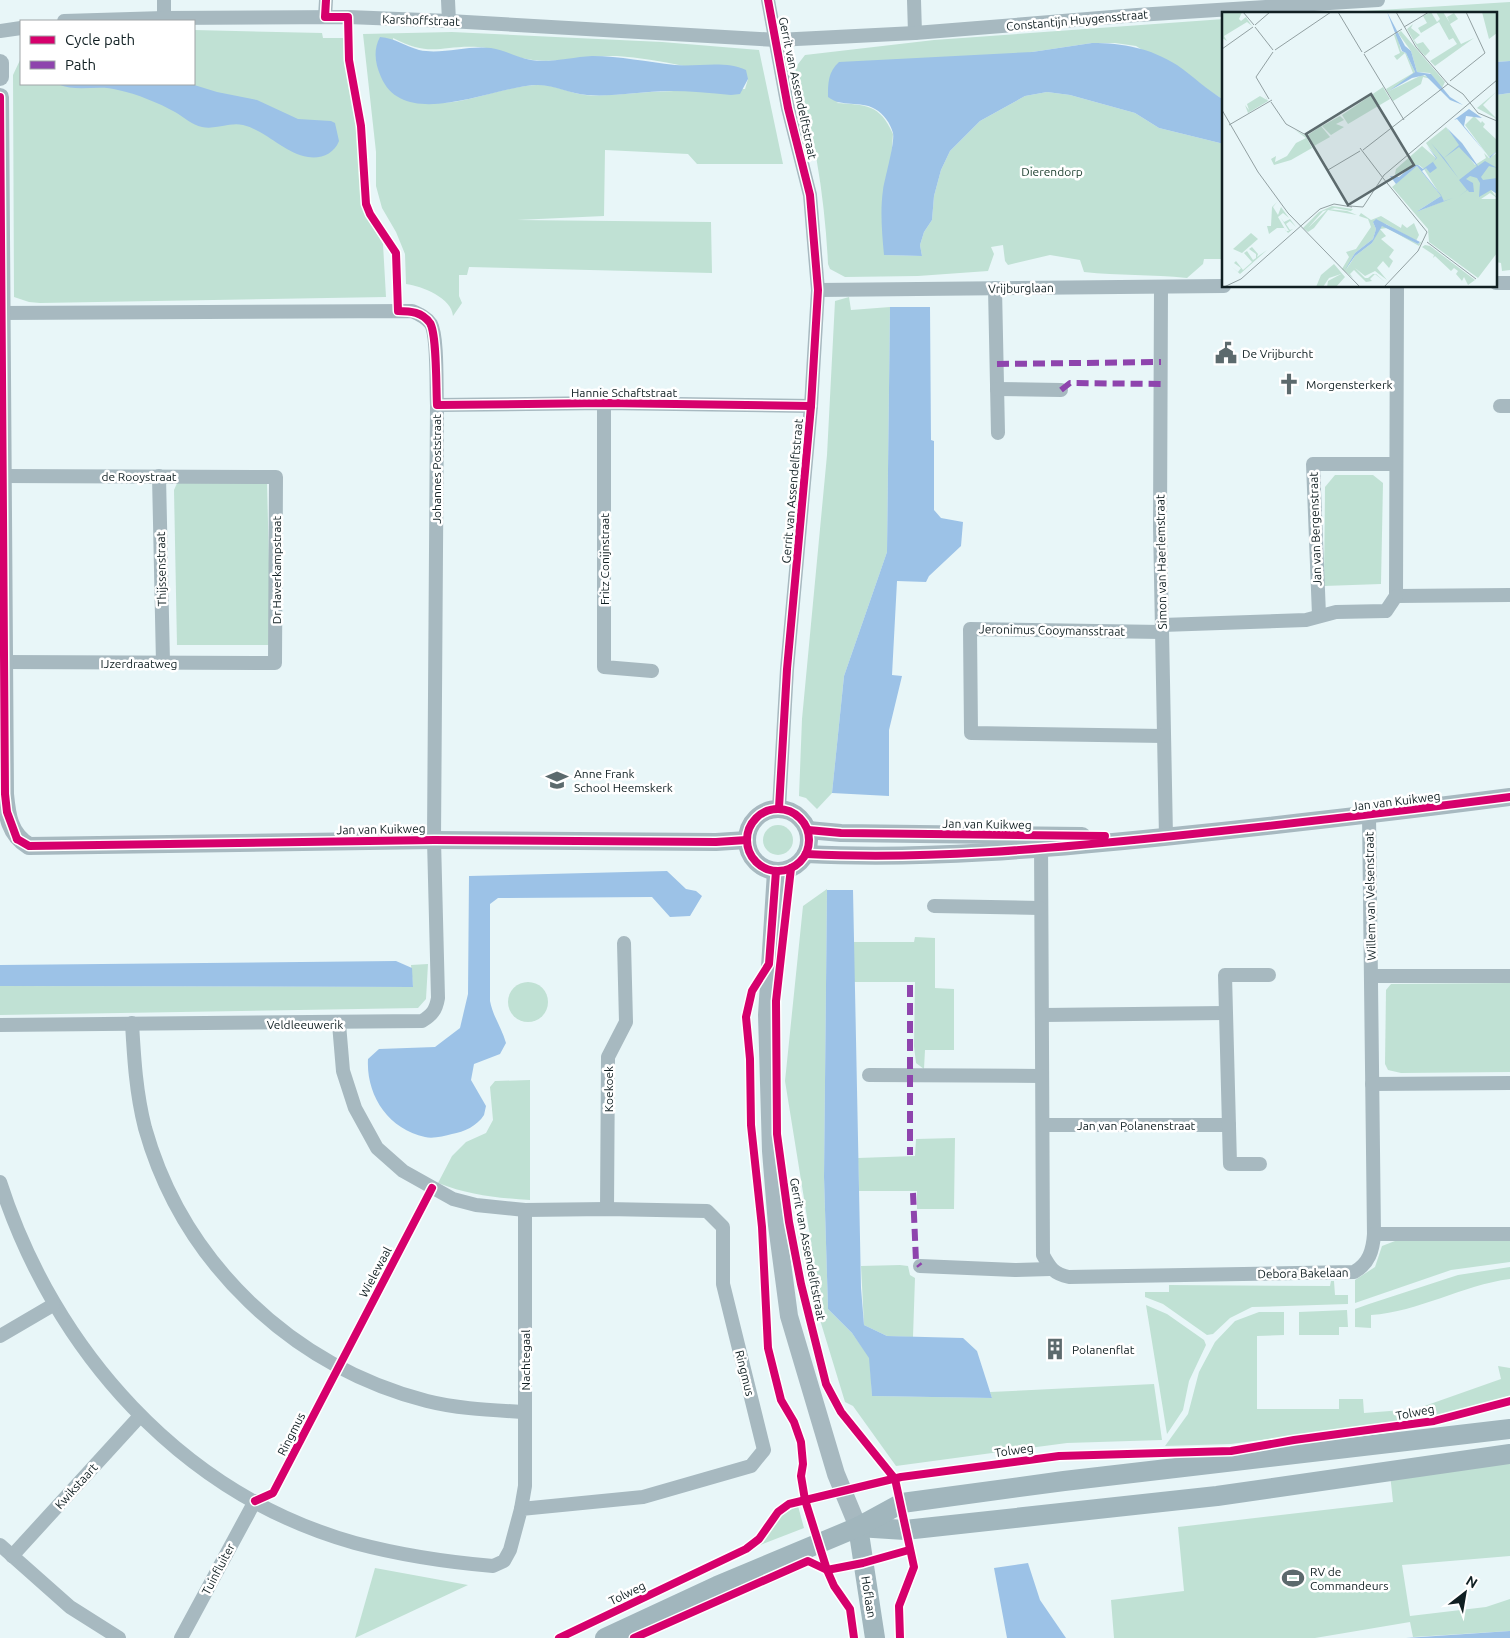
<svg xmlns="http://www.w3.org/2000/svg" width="1510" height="1638" font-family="Ubuntu,sans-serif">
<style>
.green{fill:#c0e1d4;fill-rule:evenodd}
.water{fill:#9cc2e7}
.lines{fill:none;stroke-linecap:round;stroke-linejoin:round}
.minor{stroke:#a7b9c0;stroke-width:14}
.tertiary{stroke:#a7b9c0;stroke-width:18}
.secondary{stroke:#a1b6bd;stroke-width:20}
.quiet{stroke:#8e44ad;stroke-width:6;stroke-dasharray:12 6;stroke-linecap:butt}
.cycleway-casing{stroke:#fff;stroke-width:11}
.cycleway{stroke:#d6006c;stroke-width:8}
.labels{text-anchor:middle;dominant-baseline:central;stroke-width:5;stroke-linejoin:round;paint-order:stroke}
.street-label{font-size:12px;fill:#101f22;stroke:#fff}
.park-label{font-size:12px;fill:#183a2a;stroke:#fff}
.poi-label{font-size:12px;fill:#101f22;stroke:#fff;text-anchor:start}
.inset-road{fill:none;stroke:#92a0a2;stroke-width:1}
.view{fill:#5c6a6d;fill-opacity:0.15;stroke:#5c6a6d;stroke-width:2.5}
.inset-edge{fill:none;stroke:#101f22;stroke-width:2.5}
</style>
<rect width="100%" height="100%" fill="#e8f6f8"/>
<g class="green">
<path d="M1510,2V61L1496,62V14H1315Z"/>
<path d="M1224,19V100L1136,46L1115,43H1092L1032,52L836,103C866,105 880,104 893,134L884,255L922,256L920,245L924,232L932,220L934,196L941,170L950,151L980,121L1025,96L1047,92L1070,95L1135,113L1159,128L1224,144V259H1204L1203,264L1187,278C1152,274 1118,276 1084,272L1080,260L1050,255L1008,265L1005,261L1003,245L991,247L994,254L988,271L918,276L845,277L830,269L828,264C825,198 814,131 795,68L805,55L934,40Z"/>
<path d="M194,30L322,33L323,38H343L344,62L355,112L361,196L365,214L383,244L386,297L40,303L29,302L14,297L13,75L21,58V84H194Z"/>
<path d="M452,32L662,42L759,50L783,164H697L688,154L605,150L604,216L517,220L711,222L712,273L469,267L467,275H459V296L462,303L453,316C452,298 422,286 406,284L405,254L396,232L382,208L376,186V152L363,34ZM393,38C431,58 440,45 478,47C497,48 514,58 533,60C560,63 588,55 617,56C661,59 705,71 748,79L745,89C713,91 682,90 650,92C629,93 606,97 585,95C569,93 554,84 537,85C485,88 454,115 400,97Z"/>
<path d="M1510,93V270L1502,271L1501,263L1496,262V95Z"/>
<path d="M849,297L851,310L890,307L887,552L844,676L832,793L817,809L806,798L799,796L802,719L827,455L835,301Z"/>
<path d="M1335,475H1373L1383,483L1381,584L1324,586L1325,487Z"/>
<path d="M178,481L267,482L271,645H177L174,490Z"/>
<circle cx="778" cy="840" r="15"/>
<path d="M827,889L824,1177L828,1309L852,1333L870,1358L872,1396L992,1398L990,1392L1154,1384L1162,1440L1067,1443L896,1466L853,1406L845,1402L817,1310L811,1242L785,1081L803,906Z"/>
<path d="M915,937L935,938V988L954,989V1050H925L924,1069L916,1063L914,1046L915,982H854V942H914Z"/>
<path d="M428,964L426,999L418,1008L0,1015V986L413,987L411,965Z"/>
<circle cx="528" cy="1002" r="20"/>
<path d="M1510,983V1072L1401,1073L1388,1070L1385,1064L1386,990L1391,984Z"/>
<path d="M530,1080V1200C497,1198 469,1195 438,1183L452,1156L466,1142L486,1133L493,1120L490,1087L495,1081Z"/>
<path d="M955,1138L954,1209H917V1191H859L858,1158L915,1156L916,1139Z"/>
<path d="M1395,1241H1510V1262L1451,1270L1355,1303V1280L1375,1267L1382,1246Z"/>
<path d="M900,1265L908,1266L910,1275L915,1278L913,1337L887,1336L864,1325L861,1266Z"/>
<path d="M1510,1267V1279C1462,1285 1419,1312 1371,1315V1328L1355,1327V1309L1369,1304L1458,1275Z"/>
<path d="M1331,1281H1334L1335,1295H1348V1304L1252,1307L1230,1318L1213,1334L1207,1335L1163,1304L1145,1297V1292H1169V1285L1330,1286Z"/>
<path d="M1146,1305L1167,1314L1204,1340L1206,1345L1189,1381L1183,1410L1167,1434Z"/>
<path d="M1347,1310L1348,1327H1339V1335H1299V1312Z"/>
<path d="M1259,1312H1284V1335L1257,1336V1409H1339V1399H1363L1364,1413L1416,1409L1501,1379L1498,1366L1510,1368V1396L1437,1416L1414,1420L1231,1444L1165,1446L1188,1414L1199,1372L1215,1342L1235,1321Z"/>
<path d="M1510,1458V1556L1402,1565L1410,1616L1486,1607L1510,1599V1631L1413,1637L1410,1622L1315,1638H1114L1111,1600L1184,1591L1178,1527L1393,1502L1390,1474Z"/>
<path d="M798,1506L804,1528L760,1545L777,1517Z"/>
<path d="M375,1568L468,1585L355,1638Z"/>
</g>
<g class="water">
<path d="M380,37C395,38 405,46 419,50C442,55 467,45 491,48C505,50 518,58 531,60C551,63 572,57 592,56C620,56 647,62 675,65C698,67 725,60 746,70L748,79L740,94L731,95C710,93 690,91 670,91C642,91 614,97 587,95C571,94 555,85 538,85C496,85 405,133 381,77C375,63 373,50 380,37Z"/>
<path d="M1092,43C1123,43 1150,48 1177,65C1193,76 1207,90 1224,100V144L1159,128L1135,113L1070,95L1047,92L1025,96L980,121L950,151L941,170L934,196L932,220L924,232L920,245L922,256L884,255C882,233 880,211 883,190C885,177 895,143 893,133C890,123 884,114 875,109C860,100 842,108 828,97C828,83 828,72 839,62L1032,52Z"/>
<path d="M1510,61V93L1496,95V62Z"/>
<path d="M58,84H191L217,92L257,100L298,119L331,121L335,123L339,141C334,154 321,159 308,157C284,153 267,131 243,125C229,122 216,130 202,127C192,125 184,117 175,112C159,103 137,94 118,90C98,84 78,93 58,84Z"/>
<path d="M890,307H930L931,440L934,441V510L941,518L963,522L961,546L929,576L926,582L897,581L892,675L902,676L889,730V796L832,793L844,676L887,552Z"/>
<path d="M667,871L686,889L696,891L702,896L690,916L670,917L652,897L498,898L490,904V1001C493,1017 502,1028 506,1043L500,1054L474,1064L471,1080L486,1106L484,1115C477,1126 464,1132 452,1134C444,1136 433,1139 425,1137C388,1129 366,1095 368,1059L379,1049L435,1047L460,1028L468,994L469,876Z"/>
<path d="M827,890H853L861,1288L864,1325L887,1336L963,1338L977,1351L992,1398L872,1396L869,1358L852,1333L828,1309L824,1177Z"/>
<path d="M396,961L412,968L413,987L0,986V965Z"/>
<path d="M1028,1563L1040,1600L1066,1638H1007L994,1568Z"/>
<path d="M1510,1631V1638H1406Z"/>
</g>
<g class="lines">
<g class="minor">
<path d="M164,0V18"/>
<path d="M448,0L449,21"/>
<path d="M768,0L788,108L810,195L818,290L811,406L787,669L779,808"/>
<path d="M914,0L915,33"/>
<path d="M325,17L326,0"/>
<path d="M64,21L164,18L348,17L449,21L777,40L915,33L1137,15L1378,0"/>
<path d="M0,31L21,28"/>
<path d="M1496,283H1510"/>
<path d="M1397,286L1396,596L1510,595"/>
<path d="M1161,287L1160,526L1166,837"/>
<path d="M995,288L998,433"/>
<path d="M818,290L1224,286"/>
<path d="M0,313L412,311C419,314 426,317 431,324C438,337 436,388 437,405L434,840L438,998C436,1010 432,1015 422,1021L0,1025"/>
<path d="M997,389L1061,390"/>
<path d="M604,403V667L652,671"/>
<path d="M437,405L604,403L811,406"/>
<path d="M1500,406H1510"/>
<path d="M2,476L276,477L275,663L3,662"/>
<path d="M159,476L163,663"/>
<path d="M1319,615L1313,464H1395"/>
<path d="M1162,625L1306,620L1336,612L1386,611L1396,596"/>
<path d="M1162,632L970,629L971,733L1164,736"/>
<path d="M1369,815L1374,1234"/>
<path d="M1041,840L1043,1255C1050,1268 1054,1274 1069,1277L1354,1272C1369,1264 1373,1250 1374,1234H1510"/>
<path d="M934,906L1040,908"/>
<path d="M1371,976H1510"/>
<path d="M1043,1015L1225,1013"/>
<path d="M132,1023C134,1058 136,1093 145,1128C183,1263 292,1366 427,1401C459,1409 492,1410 524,1412"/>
<path d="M869,1075L1042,1076"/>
<path d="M1372,1084L1510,1083"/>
<path d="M1043,1125H1229"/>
<path d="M1260,1164H1230L1225,975H1269"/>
<path d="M0,1182C54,1350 181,1494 355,1543C400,1555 446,1562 493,1566L504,1561L510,1550L521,1509L643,1497L751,1466L764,1450L723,1284V1227L707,1211L607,1209L525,1210L476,1205L453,1199L403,1171L377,1148L355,1108L343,1071L339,1024"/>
<path d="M607,1209L608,1057L626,1022L624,943"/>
<path d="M920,1266L1015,1270L1050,1269"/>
<path d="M0,1336L53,1305"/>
<path d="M521,1509L525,1486V1210"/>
<path d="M0,1545L70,1607L119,1638"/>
<path d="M12,1556L140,1416"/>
<path d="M181,1638L255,1501"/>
</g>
<g class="tertiary">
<path d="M0,63V77"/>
<path d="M0,97L5,794C7,815 9,834 29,846L434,840L716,842L747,840"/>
<circle cx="778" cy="840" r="31"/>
<path d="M808,830L841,833L1082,836"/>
<path d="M806,854C926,860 1046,849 1164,837C1280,825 1395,812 1510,797"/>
<path d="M776,871L767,1015L771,1151L777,1225L789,1316L836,1474L858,1527"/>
</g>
<g class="secondary">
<path d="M858,1527L905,1530L1217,1496L1510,1454"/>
<path d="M858,1527L875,1638"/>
<path d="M605,1638L717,1586L858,1527L902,1503L1064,1481L1510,1429"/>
</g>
<g class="quiet">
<path d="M997,364L1161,362"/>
<path d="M1061,390L1070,383L1161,384"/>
<path d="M910,985V1155"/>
<path d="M913,1193L916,1261L920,1266"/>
</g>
<g class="cycleway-casing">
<g id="cycleway">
<path d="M326,0L325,17H348L349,60L361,126L366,204L370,214L396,253L398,311C411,311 422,312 430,323C437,334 436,389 437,405L604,403L811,406"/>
<path d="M768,0L788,108L810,195L818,290L811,406L787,669L779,808"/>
<path d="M0,97L5,794L7,812L17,839"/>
<circle cx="778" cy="840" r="31"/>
<path d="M808,830L841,833L1105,836"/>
<path d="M17,839L29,846L434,840L716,842L747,840"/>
<path d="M806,854C926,860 1046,849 1164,837C1280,825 1395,812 1510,797"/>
<path d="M791,868L776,1001L777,1134L789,1222L801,1284L826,1384L841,1412L895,1479L914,1567L899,1606L900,1638"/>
<path d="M776,871L769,964L752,991L746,1017L750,1059L751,1125L762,1227L768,1348L781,1400L794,1422L801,1442L803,1464L801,1476L805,1500L827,1570L834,1586L850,1609L854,1638"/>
<path d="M255,1501L273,1493L432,1188"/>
<path d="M559,1638L746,1549L759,1539L778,1512L789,1504L901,1477L1059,1456L1231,1451L1294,1440L1434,1421L1510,1401"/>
<path d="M634,1638L808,1561L827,1570L863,1563L909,1550"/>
</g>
</g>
<use href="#cycleway" class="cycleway"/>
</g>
<defs>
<g id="civic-bare" transform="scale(1.725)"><path d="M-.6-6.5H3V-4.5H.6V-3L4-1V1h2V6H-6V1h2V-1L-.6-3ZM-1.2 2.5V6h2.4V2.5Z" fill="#5c6a6d" stroke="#fff" stroke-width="2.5" paint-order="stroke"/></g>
<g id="church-bare" transform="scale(1.725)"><path d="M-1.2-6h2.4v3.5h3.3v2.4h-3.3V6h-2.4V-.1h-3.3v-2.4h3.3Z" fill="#5c6a6d" stroke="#fff" stroke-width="2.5" paint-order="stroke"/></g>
<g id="school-bare" transform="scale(1.725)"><path d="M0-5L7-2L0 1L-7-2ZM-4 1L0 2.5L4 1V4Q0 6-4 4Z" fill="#5c6a6d" stroke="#fff" stroke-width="2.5" paint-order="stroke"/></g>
<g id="building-bare" transform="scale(1.725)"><path d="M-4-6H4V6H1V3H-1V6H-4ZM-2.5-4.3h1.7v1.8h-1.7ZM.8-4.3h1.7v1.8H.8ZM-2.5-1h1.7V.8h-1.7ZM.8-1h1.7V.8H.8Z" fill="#5c6a6d" stroke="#fff" stroke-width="2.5" paint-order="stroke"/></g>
<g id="stadium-bare" transform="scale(1.725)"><path d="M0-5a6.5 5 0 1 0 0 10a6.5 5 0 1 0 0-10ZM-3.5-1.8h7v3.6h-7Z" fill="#5c6a6d" stroke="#fff" stroke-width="2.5" paint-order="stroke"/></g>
</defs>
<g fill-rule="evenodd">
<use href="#civic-bare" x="1226" y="353"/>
<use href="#church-bare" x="1289" y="384"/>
<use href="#school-bare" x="557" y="780"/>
<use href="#building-bare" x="1055" y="1349"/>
<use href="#stadium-bare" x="1293" y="1578"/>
</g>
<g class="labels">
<g class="street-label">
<text transform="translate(421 20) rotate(2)">Karshoffstraat</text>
<text transform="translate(1077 20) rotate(-5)">Constantijn Huygensstraat</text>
<text transform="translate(798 88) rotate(78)">Gerrit van Assendelftstraat</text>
<text transform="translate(1021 288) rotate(-1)">Vrijburglaan</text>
<text x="624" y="392">Hannie Schaftstraat</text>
<text transform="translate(436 469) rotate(-90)">Johannes Poststraat</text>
<text x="139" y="476">de Rooystraat</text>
<text transform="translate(792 491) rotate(-85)">Gerrit van Assendelftstraat</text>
<text transform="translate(1315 529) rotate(-92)">Jan van Bergenstraat</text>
<text transform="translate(604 559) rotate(-90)">Fritz Conijnstraat</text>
<text transform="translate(1161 562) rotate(-91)">Simon van Haerlemstraat</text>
<text transform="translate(161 569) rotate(-91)">Thijssenstraat</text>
<text transform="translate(276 570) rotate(-90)">Dr Haverkampstraat</text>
<text transform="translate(1052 630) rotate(1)">Jeronimus Cooymansstraat</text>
<text x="139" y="663">IJzerdraatweg</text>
<text transform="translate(1396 801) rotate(-7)">Jan van Kuikweg</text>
<text transform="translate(987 824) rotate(1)">Jan van Kuikweg</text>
<text transform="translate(381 829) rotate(-1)">Jan van Kuikweg</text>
<text transform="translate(1370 896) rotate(-91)">Willem van Velsenstraat</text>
<text x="305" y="1024">Veldleeuwerik</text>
<text transform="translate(608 1089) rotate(-90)">Koekoek</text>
<text x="1136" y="1125">Jan van Polanenstraat</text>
<text transform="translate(808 1249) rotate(79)">Gerrit van Assendelftstraat</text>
<text transform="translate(375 1272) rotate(-62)">Wielewaal</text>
<text transform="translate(1303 1273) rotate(-1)">Debora Bakelaan</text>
<text transform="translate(525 1360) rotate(-90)">Nachtegaal</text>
<text transform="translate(745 1373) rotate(76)">Ringmus</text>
<text transform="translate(1415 1412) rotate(-11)">Tolweg</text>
<text transform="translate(291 1434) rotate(-63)">Ringmus</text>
<text transform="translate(1014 1450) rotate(-8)">Tolweg</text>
<text transform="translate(76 1486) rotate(-48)">Kwikstaart</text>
<text transform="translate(218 1569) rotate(-62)">Tuinfluiter</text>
<text transform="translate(627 1593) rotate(-26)">Tolweg</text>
<text transform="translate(869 1597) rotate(81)">Hoflaan</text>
</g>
<g class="park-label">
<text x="1052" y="171">Dierendorp</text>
</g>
<g class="poi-label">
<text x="1242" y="353">De Vrijburcht</text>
<text x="1306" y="384">Morgensterkerk</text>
<text x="574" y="773">Anne Frank<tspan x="574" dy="14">School Heemskerk</tspan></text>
<text x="1072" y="1349">Polanenflat</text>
<text x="1310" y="1571">RV de<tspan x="1310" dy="14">Commandeurs</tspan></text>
</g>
</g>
<g transform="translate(1222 12)">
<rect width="275" height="275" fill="#e8f6f8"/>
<path d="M0,0H20L17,7L19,9L24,5L30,14L25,10L2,24L5,29L0,26ZM209,0L215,10L218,7L214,0H221L228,11L225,5L232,1L236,7L228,12L239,32L252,26L213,54L208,49L235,32L231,26L227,28L217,10L199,21L196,16L205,11L201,4ZM260,0H275V21L267,27ZM191,12L189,16L198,23L192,28L195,32L201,30L208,39L203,44L197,38L185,17ZM179,19L223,70L220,76L208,61L195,60L189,39L176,21ZM175,22L179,39L184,41L193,60L188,65L167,79L200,63L209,66L218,78L209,67L201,65L199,72L171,89L164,77L191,61L183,41L175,48L172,44L178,41L172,23ZM161,75L168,87L126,112L120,103ZM274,80L261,93L275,107L255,96ZM42,82L46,89L26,101L23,93L27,98L25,92L38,84L45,88ZM118,104L122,108L114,112L122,115L109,123L100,114ZM252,104L259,111L260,109L263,112L261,115L275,128V139L267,145L243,113ZM99,114L108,125L92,134L86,123ZM224,115L253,153L264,146L262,141L267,146L275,141V180L269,178L275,186L268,181L259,187H275V241L256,266L207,230L206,217L170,175L195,154L219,184L194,200L222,189L202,157L197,153H191L175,165L173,162L174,157L200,134L215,147L204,131ZM73,118L84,124L90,136L69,148L52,153L49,147L54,144L53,150L65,144L74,131L84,126ZM55,190L51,195L56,203L59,195L67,206L61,201L56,205L64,219H67L59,206L62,210L68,207L74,215L68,209L64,212L68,218L71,217L66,221L62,216H55L47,222L45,214H49L50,195ZM110,194L131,197L129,199L113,196L101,199L86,216L106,197L125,199L135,203L106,198L92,216L86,220L81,216L97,200ZM139,201L149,208L159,204L179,216L180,212L185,216L192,211L197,223L194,229L164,212L151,210L154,217L151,227L133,241L124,258L133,244L150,231L157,216L160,214H163L196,232L200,229L197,234L165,216L158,217L164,224L159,227L172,238L167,245L171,249L167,256L161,249L155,256L165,268L153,259L143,264L133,256L143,266H146L151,262H154L163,270L153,262L148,267L150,269L144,270L132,258L128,262L131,266L120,257L127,245L124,240L134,237L149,215L146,207L137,204ZM29,221L36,227L20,241L11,237ZM203,233L208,234L253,268L246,273L242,265L239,271L240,269L234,262L236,259L232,256L229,259L213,244L211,246L212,243L200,235ZM30,235L36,242L35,245L45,238L18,262L9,254L16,260L19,256L12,251L14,249L21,258L30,250L22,241L25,239L31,248L34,246V242L27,237ZM112,252L123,265L114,275H105L106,269L119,262L107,266L101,275H94L99,263Z" fill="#c0e1d4"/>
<path d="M165,0L183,34L189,39L195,60L209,62L228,85L241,93L228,88L203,63L190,66L167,79L193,60L184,41L180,39ZM247,97L260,106L244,104L242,114L267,145L275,139L268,146L235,107L232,108ZM225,116L240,131L256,154L263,149L275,156L267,154L259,165L261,168L275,166V182L269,178L257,185L258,171L255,166L248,164L244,167L251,171L252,180H247L240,168L246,178L244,179L236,185L245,178L237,168L255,154L237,135L222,146L237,167L209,131L222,146L237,133ZM205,134L215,146L211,150L215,156L208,161L204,156L200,159L219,183L222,189L231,186L194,200L219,184L195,154L174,172L168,164L177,165L191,153H196L201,157L212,149L214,146ZM154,207L198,230L196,232L160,214L150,231L133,244L123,258L133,241L151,227L154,217L151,210Z" fill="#9cc2e7"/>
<path class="inset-road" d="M21,0L32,13M116,0L140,40M174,0L194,35L226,72L241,82L256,101L275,109M33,13L48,0M33,15L51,38M182,15L207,0M0,37L31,15M53,38L109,0M142,41L180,17M142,42L182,108M228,69L263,41L244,0M47,87L34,65L51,40M49,90L64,112L84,123L106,158L138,139M0,98L36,160L66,201L138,275M7,113L50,88M138,136L161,166M141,138L226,72M161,166L205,220L196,239L162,275M128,194L141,195L162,163L275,68M205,230L254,267M2,275L19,267L98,197L112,192L130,195"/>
<path class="view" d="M149,82L192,153L126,193L84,122Z"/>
<rect width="275" height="275" class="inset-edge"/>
</g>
<rect x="20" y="20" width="175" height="65" fill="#ffffff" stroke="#9fa5a7"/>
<rect x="30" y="36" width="25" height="8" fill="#d6006c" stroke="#9fa5a7"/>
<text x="65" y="45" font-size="15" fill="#101f22">Cycle path</text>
<rect x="30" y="61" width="25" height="8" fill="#8e44ad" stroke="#9fa5a7"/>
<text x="65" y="70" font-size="15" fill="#101f22">Path</text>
<g transform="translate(1465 1593) rotate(31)" stroke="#ffffff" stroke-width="4" paint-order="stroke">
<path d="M0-4L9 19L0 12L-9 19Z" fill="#101f22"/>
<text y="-8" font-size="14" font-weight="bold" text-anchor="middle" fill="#101f22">N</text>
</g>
</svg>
